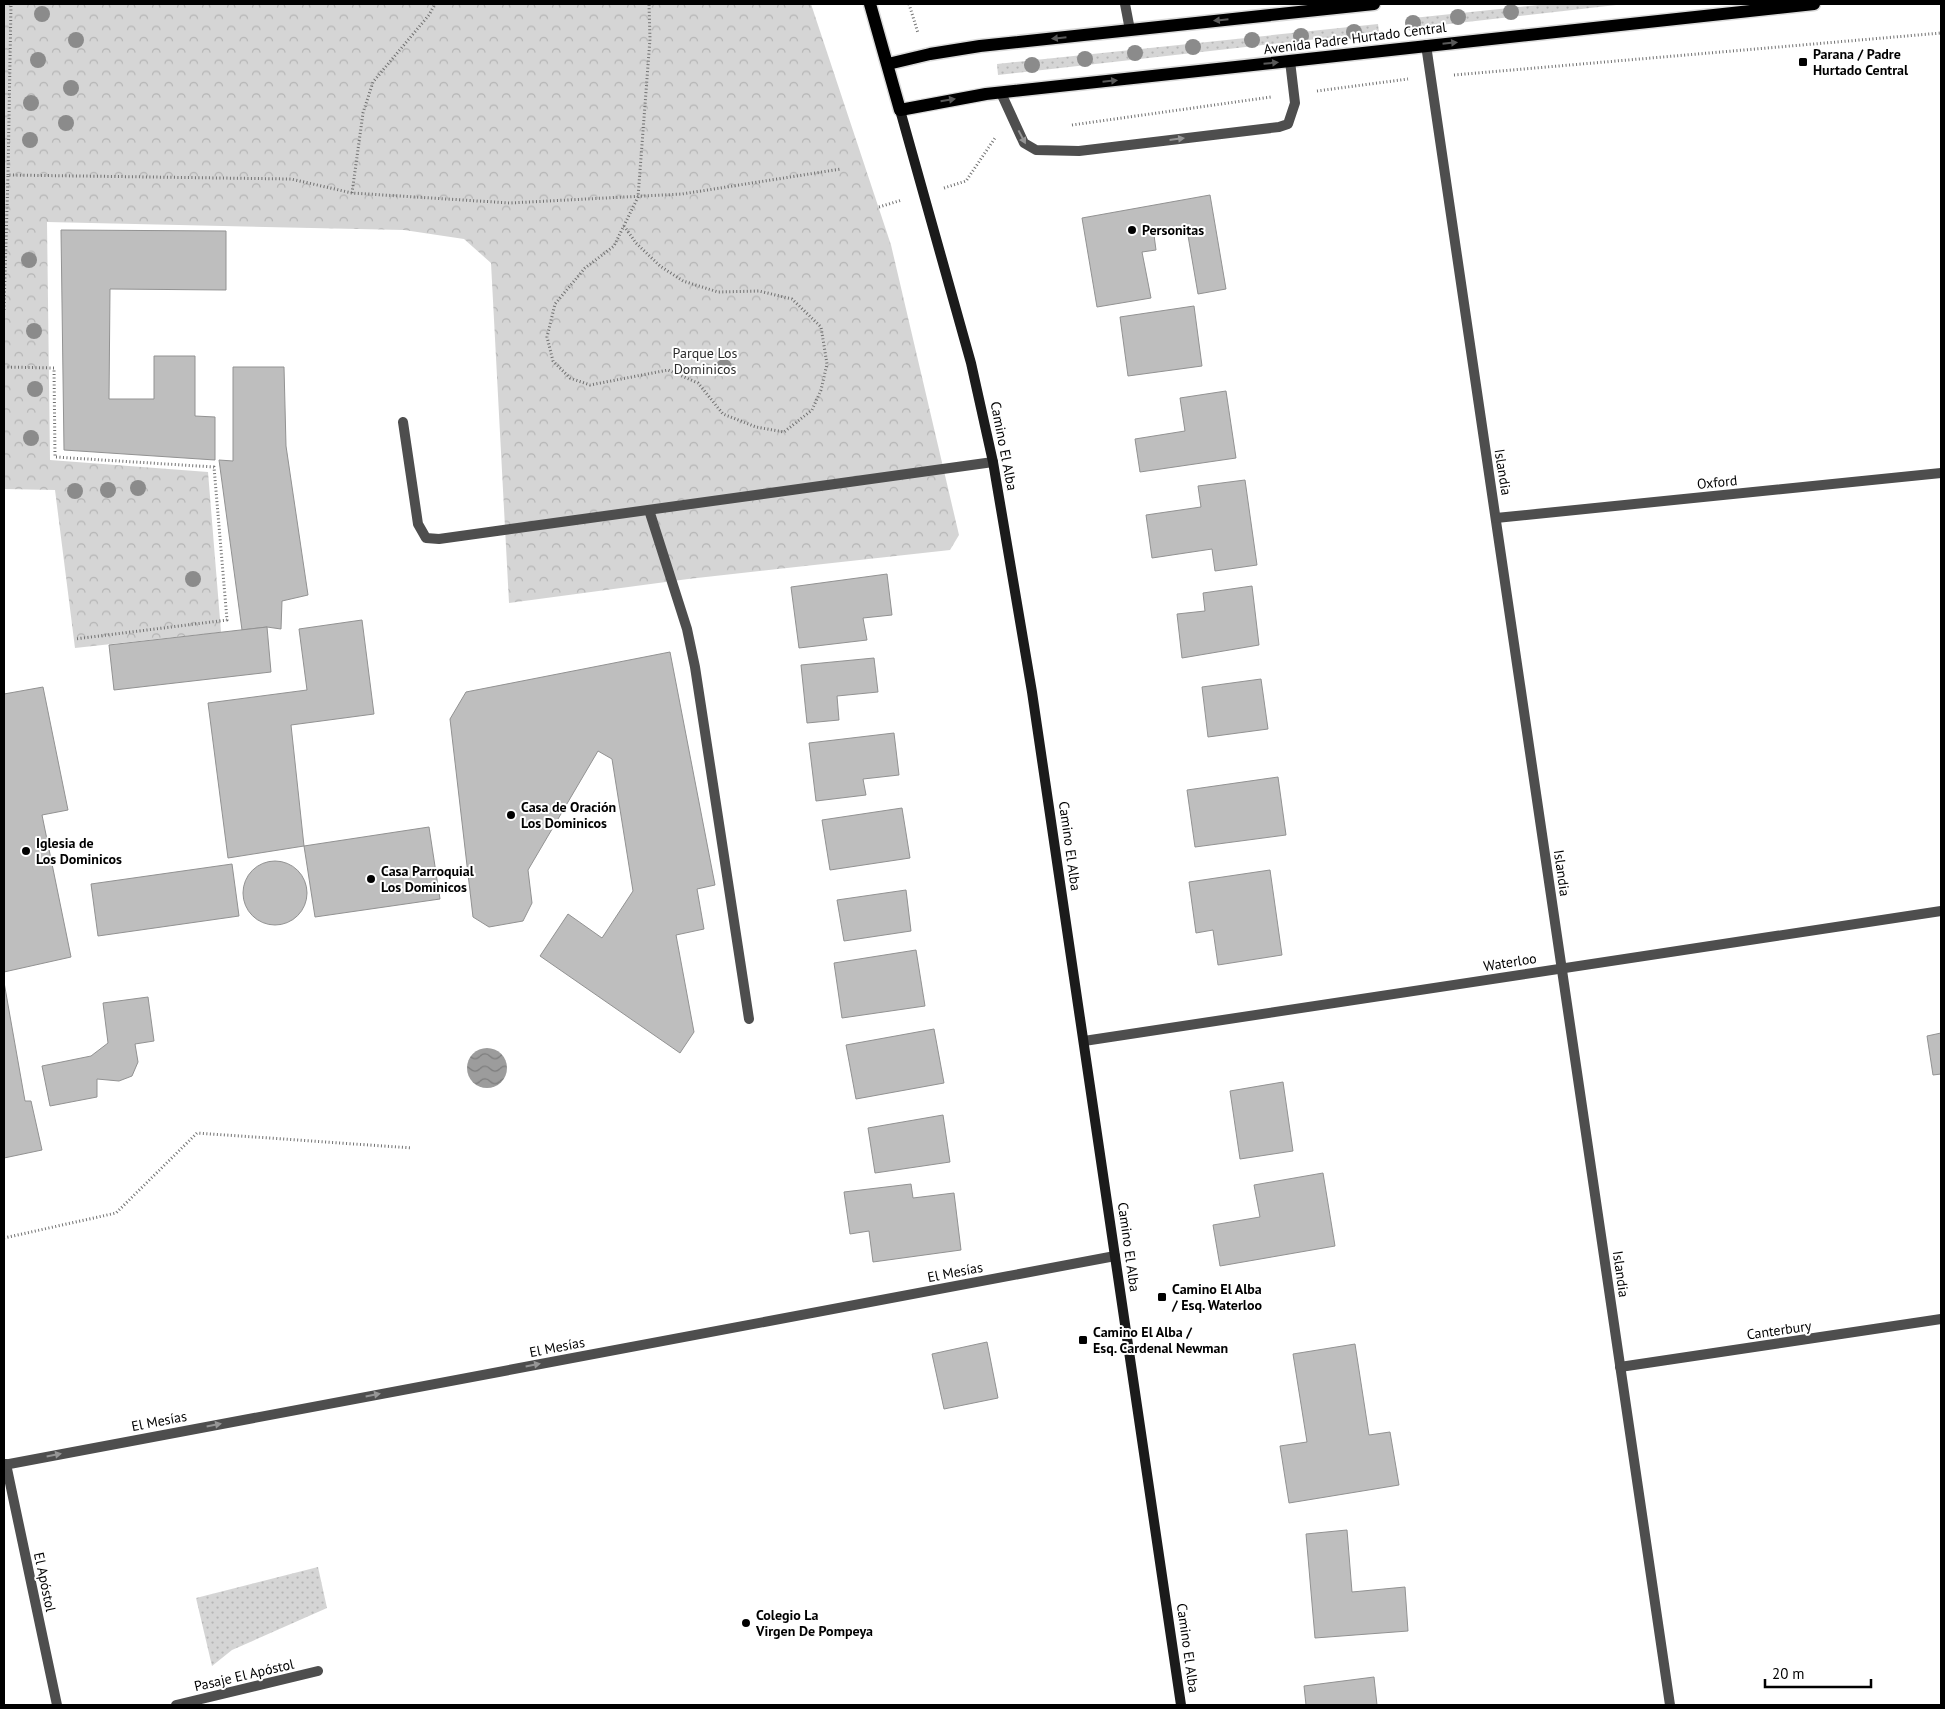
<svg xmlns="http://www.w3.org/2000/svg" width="1945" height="1709" font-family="'PT Sans',sans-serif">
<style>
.grass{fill:url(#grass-dots)}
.forest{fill:url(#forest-crowns)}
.water{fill:url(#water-waves)}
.building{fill:#bebebe;stroke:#929292}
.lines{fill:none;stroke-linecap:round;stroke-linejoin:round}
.primary-casing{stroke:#dbdbdb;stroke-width:15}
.path{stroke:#707070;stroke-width:3;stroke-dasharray:1 2.5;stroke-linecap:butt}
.service{stroke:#4e4e4e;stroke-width:10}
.minor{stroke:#4e4e4e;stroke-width:10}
.secondary{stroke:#1b1b1b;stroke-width:10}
.primary{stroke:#000;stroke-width:12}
.tree{fill:#8b8b8b}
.oneway{fill:#595959}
.oneway2{fill:#959595}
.poi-dot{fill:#000;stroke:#fff;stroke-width:2}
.labels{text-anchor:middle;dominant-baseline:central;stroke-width:4;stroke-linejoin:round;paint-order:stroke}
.street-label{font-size:14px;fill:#000;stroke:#fff}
.poi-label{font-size:14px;font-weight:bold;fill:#000;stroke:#fff;text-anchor:start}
.park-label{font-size:14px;fill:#2c2c2c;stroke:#fff}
</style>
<defs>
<pattern id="grass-dots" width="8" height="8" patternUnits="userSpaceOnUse" patternTransform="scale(1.25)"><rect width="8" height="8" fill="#d5d5d5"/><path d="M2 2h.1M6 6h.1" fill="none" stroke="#b5b5b5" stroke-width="1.8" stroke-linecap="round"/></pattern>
<pattern id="forest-crowns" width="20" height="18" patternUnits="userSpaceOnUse" patternTransform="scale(1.25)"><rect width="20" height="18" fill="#d5d5d5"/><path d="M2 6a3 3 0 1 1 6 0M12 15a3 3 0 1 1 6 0" fill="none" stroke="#b5b5b5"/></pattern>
<pattern id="water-waves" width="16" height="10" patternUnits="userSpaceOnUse" patternTransform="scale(1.25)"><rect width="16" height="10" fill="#9c9c9c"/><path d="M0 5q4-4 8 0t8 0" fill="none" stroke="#7d7d7d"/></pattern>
</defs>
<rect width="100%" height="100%" fill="#fff"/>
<g class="grass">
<path d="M1548,4H1625L1414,28L1413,18Z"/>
<path d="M1378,24L1379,32L998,75L997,64Z"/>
<path d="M318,1567L327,1608L232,1650L212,1666L196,1598Z"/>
</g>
<path class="forest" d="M4,4H811L891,245L959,535L950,550L688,579L509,603L491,263L464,239L404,230L47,222L50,460L208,472L221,632L75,648L55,490L4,489Z"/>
<circle class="water" cx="487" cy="1068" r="20"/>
<g class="building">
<path d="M1210,195L1226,289L1198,294L1187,230L1154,235L1156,250L1142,252L1151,298L1097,307L1082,218Z"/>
<path d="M61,230L226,231V290L110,289L109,399H154V356H195V416L215,417V460L64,450Z"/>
<path d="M1194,306L1202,366L1128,376L1120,317Z"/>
<path d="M233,367H284L286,446L308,595L282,601L281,629L267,627L242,630L219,460L233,461Z"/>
<path d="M1226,391L1236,458L1140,472L1135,439L1185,431L1180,398Z"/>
<path d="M1245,480L1257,565L1215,571L1212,549L1152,558L1146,515L1201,507L1198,486Z"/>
<path d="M887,574L892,615L863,618L867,640L799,648L791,587Z"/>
<path d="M1252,586L1259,645L1182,658L1177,614L1205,611L1203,593Z"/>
<path d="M362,620L374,714L291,725L304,846L228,858L208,703L307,690L299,629Z"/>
<path d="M267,627L271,672L114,690L109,645Z"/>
<path d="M670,652L715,885L697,889L704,929L676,935L694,1032L680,1053L540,956L568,914L602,938L633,891L612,759L598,751L528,870L532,903L523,921L489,927L473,917L450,719L466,692Z"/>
<path d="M874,658L878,692L837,696L839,720L807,723L801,665Z"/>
<path d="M1261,679L1268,729L1208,737L1202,687Z"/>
<path d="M43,687L68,810L42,815L71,957L4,972V694Z"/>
<path d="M894,733L899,775L863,779L866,795L816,801L809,743Z"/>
<path d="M1278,777L1286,835L1195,847L1187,790Z"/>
<path d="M902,808L910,858L830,870L822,820Z"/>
<path d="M429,827L440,899L315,917L304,846Z"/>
<circle cx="275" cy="893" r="32"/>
<path d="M232,864L239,916L98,936L91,884Z"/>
<path d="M1270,870L1282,955L1218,965L1213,930L1196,933L1189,882Z"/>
<path d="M906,890L911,931L844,941L837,900Z"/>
<path d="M916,950L925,1006L842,1018L834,963Z"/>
<path d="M4,982L25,1101H31L42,1150L4,1158Z"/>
<path d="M148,997L154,1041L135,1044L138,1062L132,1076L119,1081L97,1079V1097L50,1106L42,1066L91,1056L108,1043L103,1003Z"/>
<path d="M934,1029L944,1083L856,1099L846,1045Z"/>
<path d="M1941,1033V1074L1933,1075L1927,1036Z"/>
<path d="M1283,1082L1293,1151L1240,1159L1230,1091Z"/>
<path d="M943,1115L950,1162L875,1173L868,1128Z"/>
<path d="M1323,1173L1335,1246L1220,1266L1213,1225L1260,1217L1254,1185Z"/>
<path d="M911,1184L913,1198L954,1193L961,1250L873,1262L869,1231L850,1234L844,1192Z"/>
<path d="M987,1342L998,1398L944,1409L932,1354Z"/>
<path d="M1355,1344L1369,1435L1390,1432L1399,1485L1289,1503L1280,1446L1307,1442L1293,1354Z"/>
<path d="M1347,1530L1352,1592L1405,1587L1408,1631L1315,1638L1306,1534Z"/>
<path d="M1374,1677L1377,1705H1306L1304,1686Z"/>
</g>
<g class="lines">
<g class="primary-casing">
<g id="primary">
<path d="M870,4L900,110L986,94L1814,4"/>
<path d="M888,64L930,54L980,46L1374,4"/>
</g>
</g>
<g class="path">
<path d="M909,4L918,33"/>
<path d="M1454,75L1941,33"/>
<path d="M1317,91L1408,79"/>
<path d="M1072,125L1271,97"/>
<path d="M8,175L11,4"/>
<path d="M944,188L966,181L995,138"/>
<path d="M352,193L363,113L373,82L429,15L435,4"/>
<path d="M879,207L902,200"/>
<path d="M624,226L636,243L660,266L683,281L718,292L759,291L792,299L821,327L827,364L821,390L812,410L784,432L756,427L723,414L698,383L668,370L590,385L570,378L553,361L547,337L555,304L585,268L614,246L638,197L650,39L649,4"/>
<path d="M4,310L8,175L291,179L352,193L510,203L682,194L841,169"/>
<path d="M4,367L54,368L55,457L214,467L227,620L75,639"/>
<path d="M4,1238L116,1213L197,1133L412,1148"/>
</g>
<g class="service">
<path d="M1125,4L1130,30"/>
<path d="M1001,93L1024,143L1036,150L1079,151L1279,127L1288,124L1295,103L1290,61"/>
<path d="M403,422L418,524L426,538L439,539L993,462"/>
<path d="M649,510L687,629L695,667L749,1019"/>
</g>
<g class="minor">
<path d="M1426,45L1670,1705"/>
<path d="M1496,518L1941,473"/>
<path d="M1084,1041L1941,911"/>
<path d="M1620,1367L1941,1319"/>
<path d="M6,1464L57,1705"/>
<path d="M4,1465L1115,1256"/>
<path d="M176,1705L318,1671"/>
</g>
<path class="secondary" d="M900,110L971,363L993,462L1032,692L1181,1705"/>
<use href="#primary" class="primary"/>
</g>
<g class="tree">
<circle cx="1511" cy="12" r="8"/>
<circle cx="42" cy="14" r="8"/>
<circle cx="1458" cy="17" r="8"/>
<circle cx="1413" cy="23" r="8"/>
<circle cx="1354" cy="32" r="8"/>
<circle cx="1301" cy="36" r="8"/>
<circle cx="76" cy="40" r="8"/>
<circle cx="1252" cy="40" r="8"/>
<circle cx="1193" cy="47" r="8"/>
<circle cx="1135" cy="53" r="8"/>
<circle cx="1085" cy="59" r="8"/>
<circle cx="38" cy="60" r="8"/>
<circle cx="1032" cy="65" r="8"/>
<circle cx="71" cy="88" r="8"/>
<circle cx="31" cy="103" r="8"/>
<circle cx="66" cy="123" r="8"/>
<circle cx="30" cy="140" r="8"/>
<circle cx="29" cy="260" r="8"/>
<circle cx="34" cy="331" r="8"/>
<circle cx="724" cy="367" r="8"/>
<circle cx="35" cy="389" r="8"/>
<circle cx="31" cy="438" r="8"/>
<circle cx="138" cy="488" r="8"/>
<circle cx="108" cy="490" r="8"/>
<circle cx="75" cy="491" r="8"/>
<circle cx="193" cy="579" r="8"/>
</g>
<defs><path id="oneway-solid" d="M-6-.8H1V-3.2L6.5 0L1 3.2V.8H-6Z" transform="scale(1.25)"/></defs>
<g class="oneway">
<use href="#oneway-solid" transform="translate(1221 20) rotate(174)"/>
<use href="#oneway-solid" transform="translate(1059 38) rotate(174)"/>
<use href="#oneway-solid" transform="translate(1450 43) rotate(-6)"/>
<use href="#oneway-solid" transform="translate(1271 63) rotate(-6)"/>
<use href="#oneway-solid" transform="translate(1110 81) rotate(-6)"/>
<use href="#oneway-solid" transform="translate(948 100) rotate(-9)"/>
</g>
<g class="oneway2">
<use href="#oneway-solid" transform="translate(1022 137) rotate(62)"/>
<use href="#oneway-solid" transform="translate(1177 139) rotate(-7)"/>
<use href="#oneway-solid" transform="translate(533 1365) rotate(-11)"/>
<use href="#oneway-solid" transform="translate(373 1395) rotate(-11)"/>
<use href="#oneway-solid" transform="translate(214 1425) rotate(-11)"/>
<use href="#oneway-solid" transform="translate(54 1455) rotate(-11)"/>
</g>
<g class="poi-dot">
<rect x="1798" y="57" width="10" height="10" rx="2.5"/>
<circle cx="1132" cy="230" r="5"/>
<circle cx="511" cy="815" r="5"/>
<circle cx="26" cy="851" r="5"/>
<circle cx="371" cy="879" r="5"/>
<rect x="1157" y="1292" width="10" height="10" rx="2.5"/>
<rect x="1078" y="1335" width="10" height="10" rx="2.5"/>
<circle cx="746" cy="1623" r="5"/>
</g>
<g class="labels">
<g class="street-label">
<text transform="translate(1355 38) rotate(-7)">Avenida Padre Hurtado Central</text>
<text transform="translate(1004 446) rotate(79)">Camino El Alba</text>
<text transform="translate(1503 472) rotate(81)">Islandia</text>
<text transform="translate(1717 482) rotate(-6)">Oxford</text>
<text transform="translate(1070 846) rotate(82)">Camino El Alba</text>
<text transform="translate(1562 873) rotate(82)">Islandia</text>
<text transform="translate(1510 962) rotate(-9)">Waterloo</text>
<text transform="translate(1129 1247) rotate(82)">Camino El Alba</text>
<text transform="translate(955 1272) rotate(-11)">El Mesías</text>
<text transform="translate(1621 1274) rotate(82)">Islandia</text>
<text transform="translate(1779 1330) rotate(-8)">Canterbury</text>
<text transform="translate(557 1347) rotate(-11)">El Mesías</text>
<text transform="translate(159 1421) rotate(-11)">El Mesías</text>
<text transform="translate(45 1582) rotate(78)">El Apóstol</text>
<text transform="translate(1188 1648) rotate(82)">Camino El Alba</text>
<text transform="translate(244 1675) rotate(-13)">Pasaje El Apóstol</text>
</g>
<g class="poi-label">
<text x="1813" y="54">Parana / Padre<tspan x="1813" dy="16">Hurtado Central</tspan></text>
<text x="1142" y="230">Personitas</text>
<text x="521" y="807">Casa de Oración<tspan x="521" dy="16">Los Dominicos</tspan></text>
<text x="36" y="843">Iglesia de<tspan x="36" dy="16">Los Dominicos</tspan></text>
<text x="381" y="871">Casa Parroquial<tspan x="381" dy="16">Los Dominicos</tspan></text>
<text x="1172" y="1289">Camino El Alba<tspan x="1172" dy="16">/ Esq. Waterloo</tspan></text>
<text x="1093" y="1332">Camino El Alba /<tspan x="1093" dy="16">Esq. Cardenal Newman</tspan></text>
<text x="756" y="1615">Colegio La<tspan x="756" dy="16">Virgen De Pompeya</tspan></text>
</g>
<g class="park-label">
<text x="705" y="353">Parque Los<tspan x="705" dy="16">Dominicos</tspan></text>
</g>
</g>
<rect width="1945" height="1709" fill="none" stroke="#000000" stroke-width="10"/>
<path d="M1765 1679v8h106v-8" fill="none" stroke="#000000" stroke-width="2.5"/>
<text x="1772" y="1679" font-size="15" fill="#000000" stroke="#ffffff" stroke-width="4" paint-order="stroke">20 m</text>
</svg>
